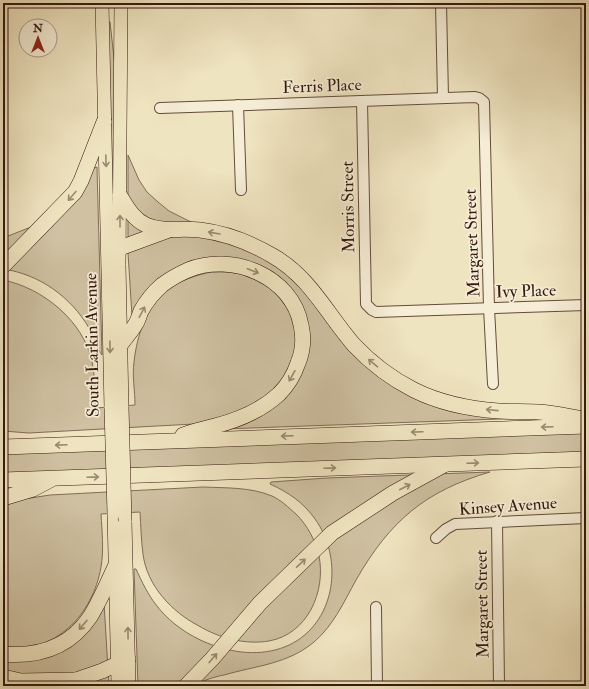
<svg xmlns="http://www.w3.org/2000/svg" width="589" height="689" font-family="'IM FELL Double Pica',serif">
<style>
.green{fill:#cfc1a2;stroke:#826d58}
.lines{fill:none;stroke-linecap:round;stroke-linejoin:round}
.minor-casing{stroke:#644c3a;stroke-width:12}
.major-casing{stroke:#35190e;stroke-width:14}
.highway-casing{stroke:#35190e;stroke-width:16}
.minor{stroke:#f5edd6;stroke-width:10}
.major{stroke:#efe4c0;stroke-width:13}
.highway{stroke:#efe4c0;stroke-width:15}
.major-bridge-casing{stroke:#35190e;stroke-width:14;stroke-linecap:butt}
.major-bridge{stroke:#efe4c0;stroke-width:13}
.oneway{stroke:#9b8970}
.labels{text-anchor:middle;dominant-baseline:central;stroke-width:3.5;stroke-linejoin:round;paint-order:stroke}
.street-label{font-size:17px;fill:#35190e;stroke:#f5edd6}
</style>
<rect width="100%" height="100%" fill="#efe4c0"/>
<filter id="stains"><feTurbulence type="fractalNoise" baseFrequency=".005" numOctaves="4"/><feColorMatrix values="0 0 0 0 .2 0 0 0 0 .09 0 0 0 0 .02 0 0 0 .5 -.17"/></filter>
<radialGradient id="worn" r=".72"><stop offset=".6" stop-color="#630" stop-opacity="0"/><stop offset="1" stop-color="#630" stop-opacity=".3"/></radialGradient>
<g class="green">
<path d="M107,22H110L116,76L115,211H112Z"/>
<path d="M128,155L139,180L147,192L158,202L169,211L187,220L277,264L394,384L528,418L223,429L242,423L306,356L280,280L197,263L132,316L128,253Z"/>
<path d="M97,167L102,355C97,349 94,336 89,328C71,297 39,274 3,269V238L31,227L94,168Z"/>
<path d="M211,272H228L241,274L254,279L275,291L292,315L295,326L296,349L288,372L269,395L241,412L194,424L29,433L3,431V280C43,288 83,321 92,361C95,377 95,392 96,408L135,405C135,391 132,376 134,362C137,336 146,305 168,289C179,281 197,275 211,272Z"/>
<path d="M586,432V452L3,474V453Z"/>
<path d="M490,472C425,491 390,521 356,580C344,602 333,626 314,642C288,664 255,666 224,675C218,676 212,678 206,680C202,682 197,685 192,686C188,687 182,686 177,686C164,686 151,686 138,686L134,569H136C142,582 148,595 157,606C186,644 254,669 298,640C337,614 342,556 315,519C304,503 288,492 270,484L271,482L327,478Z"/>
<path d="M203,487C225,488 251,487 272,496C281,500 289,508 296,514C308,526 315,540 319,556C326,591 308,634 269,641C245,645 219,638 199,626C172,612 147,586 143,554C141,540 141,526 140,512L101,514C102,531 104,550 101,567C93,614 55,656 3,646V506L24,499L50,495Z"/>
<path d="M104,603L109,686H30L3,675V659L40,657Z"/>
</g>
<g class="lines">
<g class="minor-casing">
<g id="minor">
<path d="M441,3L443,98"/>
<path d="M362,101L366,304L372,310L376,312L586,305"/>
<path d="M238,105L241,190"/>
<path d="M160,108L475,97L479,98L484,102L489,308L493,384"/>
<path d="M497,521L499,686"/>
<path d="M436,538L446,529L455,524L586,518"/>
<path d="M376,607L377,686"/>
</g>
</g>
<g class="major-casing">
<g id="major">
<path d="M102,3L111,408"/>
<path d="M121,3L119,265L122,407"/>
<path d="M114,513L118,686"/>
<path d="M125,521L129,686"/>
</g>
</g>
<g class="highway-casing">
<g id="highway">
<path d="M120,196C127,207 133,219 146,225C162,232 182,228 200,230C225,233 251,243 273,256C310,277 327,314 354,345C371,363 392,379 414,390C440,403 470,409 499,411C512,412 525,411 538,412C553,413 568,416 583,419"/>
<path d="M120,248L169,230"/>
<path d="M3,266L75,192L81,181L104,122"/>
<path d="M121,344C125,338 131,332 135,325C138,321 139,316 141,311C146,302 154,292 162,285C170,279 179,274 188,270C232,252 292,276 301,325C304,338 303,351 298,363C294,375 288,385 279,394C262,410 238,420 215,426C204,429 194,431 183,435"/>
<path d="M3,447L586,426"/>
<path d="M3,480L586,459"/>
<path d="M3,498L33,489L50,480"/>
<path d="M3,654C38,657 69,648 90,617C100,601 107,584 115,567"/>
<path d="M3,677L21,681L76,680L91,686"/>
<path d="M76,680L102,671L128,659"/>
<path d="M186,686L212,659L260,603L332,533L393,493L444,465"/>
</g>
</g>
<use href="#minor" class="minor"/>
<use href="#major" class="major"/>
<use href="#highway" class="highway"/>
<g class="major-bridge-casing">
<g id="major-bridge">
<path d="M122,407L125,521"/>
<path d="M111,408L114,513"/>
</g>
</g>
<use href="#major-bridge" class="major-bridge"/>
</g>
<defs><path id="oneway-shaft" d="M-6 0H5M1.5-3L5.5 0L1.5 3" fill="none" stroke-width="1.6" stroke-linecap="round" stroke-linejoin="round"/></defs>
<g class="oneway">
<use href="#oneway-shaft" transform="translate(106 161) rotate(88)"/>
<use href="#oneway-shaft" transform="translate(72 196) rotate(131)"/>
<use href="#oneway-shaft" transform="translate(120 221) rotate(-90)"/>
<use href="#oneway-shaft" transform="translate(214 233) rotate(-170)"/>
<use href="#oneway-shaft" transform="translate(253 271) rotate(21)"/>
<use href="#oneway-shaft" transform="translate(142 312) rotate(-62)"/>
<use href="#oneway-shaft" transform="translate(110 347) rotate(89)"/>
<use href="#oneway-shaft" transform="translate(373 363) rotate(-140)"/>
<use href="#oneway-shaft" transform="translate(292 376) rotate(119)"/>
<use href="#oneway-shaft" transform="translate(492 410) rotate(-174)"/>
<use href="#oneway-shaft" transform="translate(547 427) rotate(178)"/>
<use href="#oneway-shaft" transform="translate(417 432) rotate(178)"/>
<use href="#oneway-shaft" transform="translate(287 436) rotate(178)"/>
<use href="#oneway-shaft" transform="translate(61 445) rotate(178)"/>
<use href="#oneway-shaft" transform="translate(473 463) rotate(-2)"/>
<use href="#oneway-shaft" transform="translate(330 468) rotate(-2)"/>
<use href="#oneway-shaft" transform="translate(93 477) rotate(-2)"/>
<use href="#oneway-shaft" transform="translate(405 487) rotate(-27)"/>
<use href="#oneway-shaft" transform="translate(301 563) rotate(-43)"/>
<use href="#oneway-shaft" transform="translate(83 625) rotate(131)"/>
<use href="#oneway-shaft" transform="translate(128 633) rotate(-91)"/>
<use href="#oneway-shaft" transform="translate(213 658) rotate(-50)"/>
</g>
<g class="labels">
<g class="street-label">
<text transform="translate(322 86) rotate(-2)">Ferris Place</text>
<text transform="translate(348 207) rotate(-91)">Morris Street</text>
<text transform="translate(472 243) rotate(-92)">Margaret Street</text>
<text transform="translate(526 291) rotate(-2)">Ivy Place</text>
<text transform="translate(92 345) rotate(-91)">South Larkin Avenue</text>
<text transform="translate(508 506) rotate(-4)">Kinsey Avenue</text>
<text transform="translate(482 604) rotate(-91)">Margaret Street</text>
</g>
</g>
<rect width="589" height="689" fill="none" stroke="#efe4c0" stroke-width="16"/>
<rect x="4" y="4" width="581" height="681" fill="none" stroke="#35190e" stroke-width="2"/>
<rect x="8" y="8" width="573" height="673" fill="none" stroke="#35190e"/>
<g transform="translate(38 38)"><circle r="19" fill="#f5edd6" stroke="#a89886"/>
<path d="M0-3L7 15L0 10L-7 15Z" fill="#8f2418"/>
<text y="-6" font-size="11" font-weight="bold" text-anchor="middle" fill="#35190e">N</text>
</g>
<rect width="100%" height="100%" filter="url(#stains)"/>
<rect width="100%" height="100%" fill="url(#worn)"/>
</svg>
